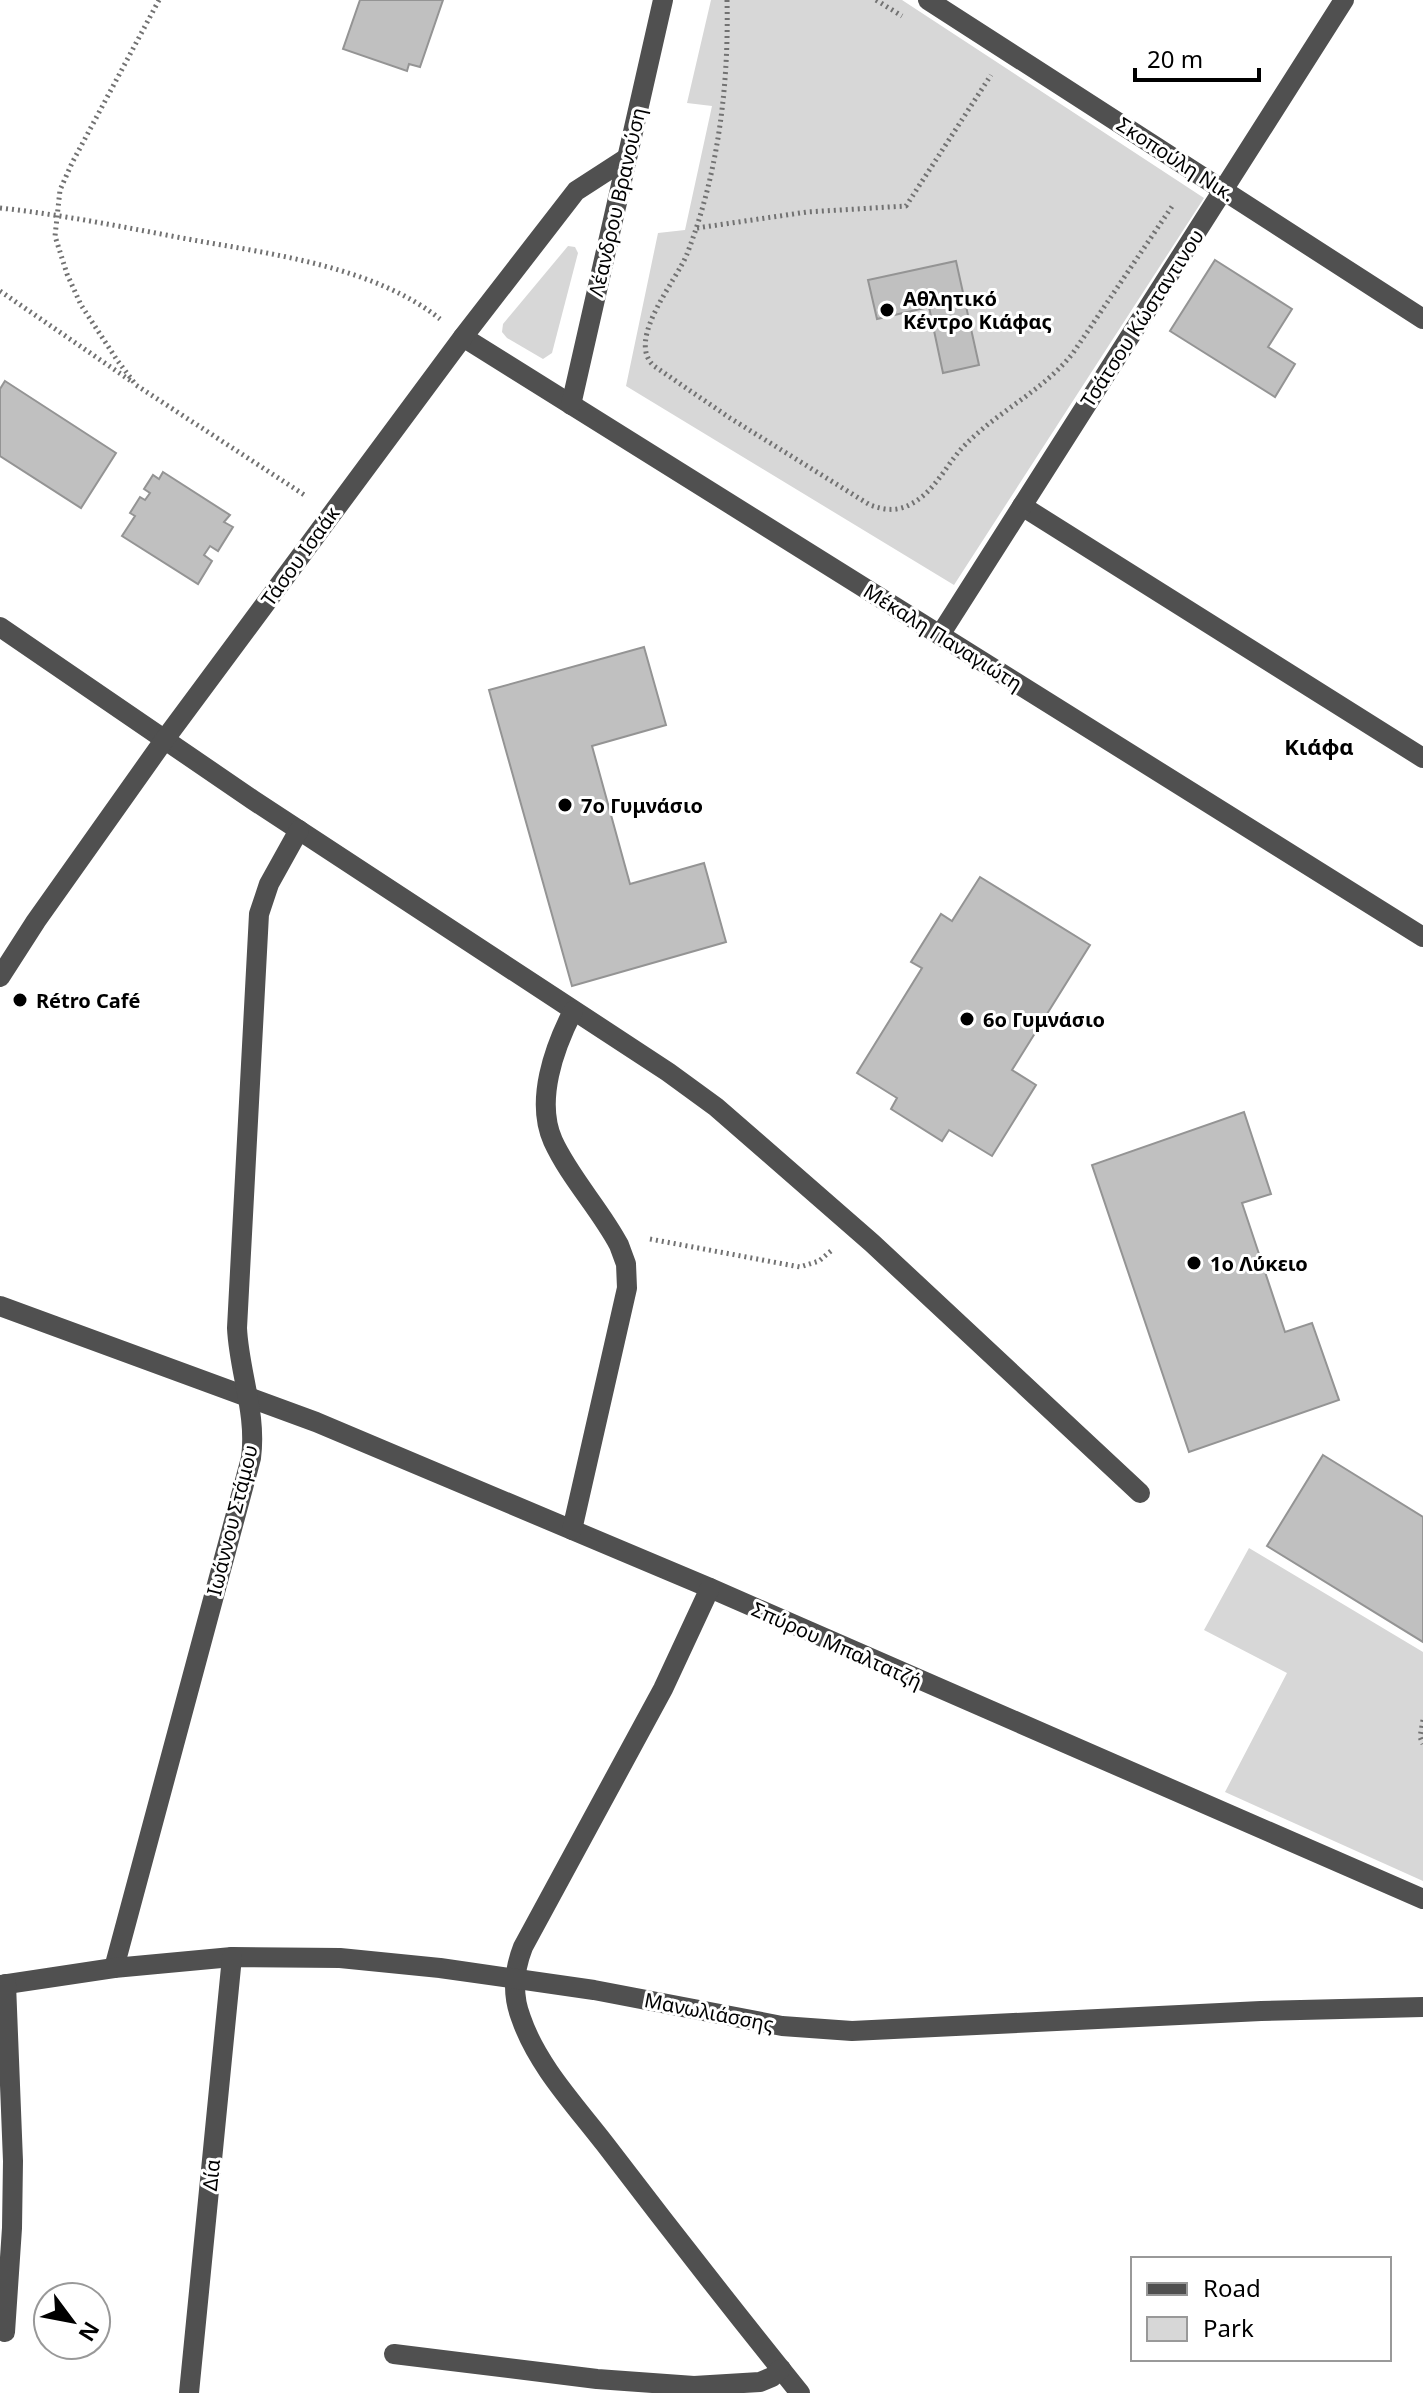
<svg xmlns="http://www.w3.org/2000/svg" width="1423" height="2393" font-family="'Noto Sans',sans-serif">
<style>
.green{fill:#d7d7d7}
.building{fill:#c0c0c0;stroke:#949494;stroke-width:2}
.lines{fill:none;stroke-linecap:round;stroke-linejoin:round}
.path{stroke:#727272;stroke-width:5;stroke-dasharray:2 4;stroke-linecap:butt}
.minor{stroke:#505050;stroke-width:20}
.poi-dot{fill:#000;stroke:#fff;stroke-width:3}
.labels{text-anchor:middle;dominant-baseline:central;stroke-width:6;stroke-linejoin:round;paint-order:stroke}
.street-label{font-size:20px;fill:#000;stroke:#fff}
.poi-label{font-size:20px;font-weight:bold;fill:#000;stroke:#fff;text-anchor:start}
.neighbourhood-label{font-size:22px;font-weight:bold;fill:#000;stroke:#fff}
</style>
<rect width="100%" height="100%" fill="#fff"/>
<g class="green">
<path d="M711,0H902L1204,198L954,585L626,386L658,233L685,230L712,106L687,103Z"/>
<path d="M568,246L575,247L578,253L552,353L543,359L507,338L502,332L503,324Z"/>
<path d="M1249,1548L1423,1652V1881L1225,1792L1287,1673L1204,1630Z"/>
</g>
<g class="building">
<path d="M360,0H443L420,67L409,64L407,71L343,49Z"/>
<path d="M1215,260L1292,309L1268,347L1295,364L1275,397L1170,331Z"/>
<path d="M956,261L979,365L943,373L929,307L877,319L868,280Z"/>
<path d="M5,381L116,453L81,508L0,456V389Z"/>
<path d="M163,472L230,515L224,522L233,527L218,551L210,546L204,555L212,561L198,584L122,536L135,516L130,513L140,497L145,500L150,493L144,489L153,475L159,479Z"/>
<path d="M644,647L666,725L592,746L630,884L704,863L726,942L572,986L489,690Z"/>
<path d="M980,877L1090,945L1012,1070L1036,1085L992,1156L949,1130L942,1141L891,1109L897,1098L857,1073L922,968L911,962L941,914L952,921Z"/>
<path d="M1244,1112L1271,1194L1242,1203L1285,1332L1312,1323L1339,1400L1189,1452L1092,1165Z"/>
<path d="M1323,1455L1423,1517V1642L1267,1546Z"/>
</g>
<g class="lines">
<g class="path">
<path d="M159,0L72,163L60,190L55,236L67,274L81,305L117,360L136,385L306,496"/>
<path d="M727,0C729,86 718,174 687,254C677,280 625,340 654,366L730,418L870,505C884,510 897,512 911,504C936,491 946,464 965,445C998,411 1043,391 1073,353L1173,205"/>
<path d="M876,0L902,16"/>
<path d="M0,208C65,215 128,228 193,240C272,254 375,267 440,319"/>
<path d="M697,228L807,212L906,206L991,75"/>
<path d="M0,291L131,381"/>
<path d="M650,1239L800,1267L819,1261L832,1250"/>
<path d="M1423,1720L1420,1737L1423,1744"/>
</g>
<g class="minor">
<path d="M928,0L1423,319"/>
<path d="M463,337L1423,937"/>
<path d="M571,405L663,0"/>
<path d="M1022,506L1423,758"/>
<path d="M0,627L253,800L668,1072L716,1107L872,1243L1140,1493"/>
<path d="M940,635L1344,0"/>
<path d="M0,977L36,921L165,739L463,337L576,191L627,158"/>
<path d="M0,1306L316,1422L710,1588L1423,1899"/>
<path d="M572,1530L627,1288L626,1264L619,1245C600,1209 570,1178 553,1141C535,1101 554,1048 573,1011"/>
<path d="M710,1588L663,1689L523,1947C514,1970 512,1995 521,2018C537,2065 575,2105 605,2144C669,2228 734,2311 800,2393"/>
<path d="M114,1968L251,1458C257,1413 239,1372 237,1328L259,914L269,884L299,830"/>
<path d="M0,1985L114,1968L232,1957L340,1958L440,1968L594,1990L782,2026L852,2031L1261,2011L1423,2007"/>
<path d="M5,2332L12,2228L13,2161L6,1984"/>
<path d="M394,2354L597,2379L694,2386L760,2382L772,2377L781,2369"/>
<path d="M189,2393L232,1957"/>
</g>
</g>
<g class="poi-dot">
<circle cx="887" cy="310" r="8"/>
<circle cx="565" cy="805" r="8"/>
<circle cx="20" cy="1000" r="8"/>
<circle cx="967" cy="1019" r="8"/>
<circle cx="1194" cy="1263" r="8"/>
</g>
<g class="labels">
<g class="street-label">
<text transform="translate(1176 159) rotate(33)">Σκοπούλη Νικ.</text>
<text transform="translate(617 202) rotate(-77)">Λέανδρου Βρανούση</text>
<text transform="translate(1142 318) rotate(-57)">Τσάτσου Κώσταντινου</text>
<text transform="translate(300 556) rotate(-54)">Τάσου Ισαάκ</text>
<text transform="translate(943 637) rotate(32)">Μέκαλη Παναγιώτη</text>
<text transform="translate(232 1520) rotate(-76)">Ιωάννου Στάμου</text>
<text transform="translate(837 1645) rotate(24)">Σπύρου Μπαλτατζή</text>
<text transform="translate(709 2012) rotate(11)">Μανωλιάσσης</text>
<text transform="translate(211 2175) rotate(-84)">Δία</text>
</g>
<g class="poi-label">
<text x="903" y="298">Αθλητικό<tspan x="903" dy="23">Κέντρο Κιάφας</tspan></text>
<text x="581" y="805">7ο Γυμνάσιο</text>
<text x="36" y="1000">Rétro Café</text>
<text x="983" y="1019">6ο Γυμνάσιο</text>
<text x="1210" y="1263">1ο Λύκειο</text>
</g>
<g class="neighbourhood-label">
<text x="1319" y="746">Κιάφα</text>
</g>
</g>
<rect x="1131" y="2257" width="260" height="104" fill="#ffffff" stroke="#999999" stroke-width="2"/>
<rect x="1147" y="2283" width="40" height="12" fill="#505050" stroke="#999999" stroke-width="2"/>
<text x="1203" y="2297" font-size="24" fill="#000000">Road</text>
<rect x="1147" y="2317" width="40" height="24" fill="#d7d7d7" stroke="#999999" stroke-width="2"/>
<text x="1203" y="2337" font-size="24" fill="#000000">Park</text>
<g transform="translate(72 2321) rotate(122)"><circle r="38" fill="#ffffff" stroke="#999999" stroke-width="2"/>
<path d="M0-6L14 30L0 20L-14 30Z" fill="#000000"/>
<text y="-12" font-size="22" font-weight="bold" text-anchor="middle" fill="#000000">N</text>
</g>
<path d="M1135 68v12h124v-12" fill="none" stroke="#000000" stroke-width="4"/>
<text x="1147" y="68" font-size="24" fill="#000000" stroke="#ffffff" stroke-width="6" paint-order="stroke">20 m</text>
</svg>
